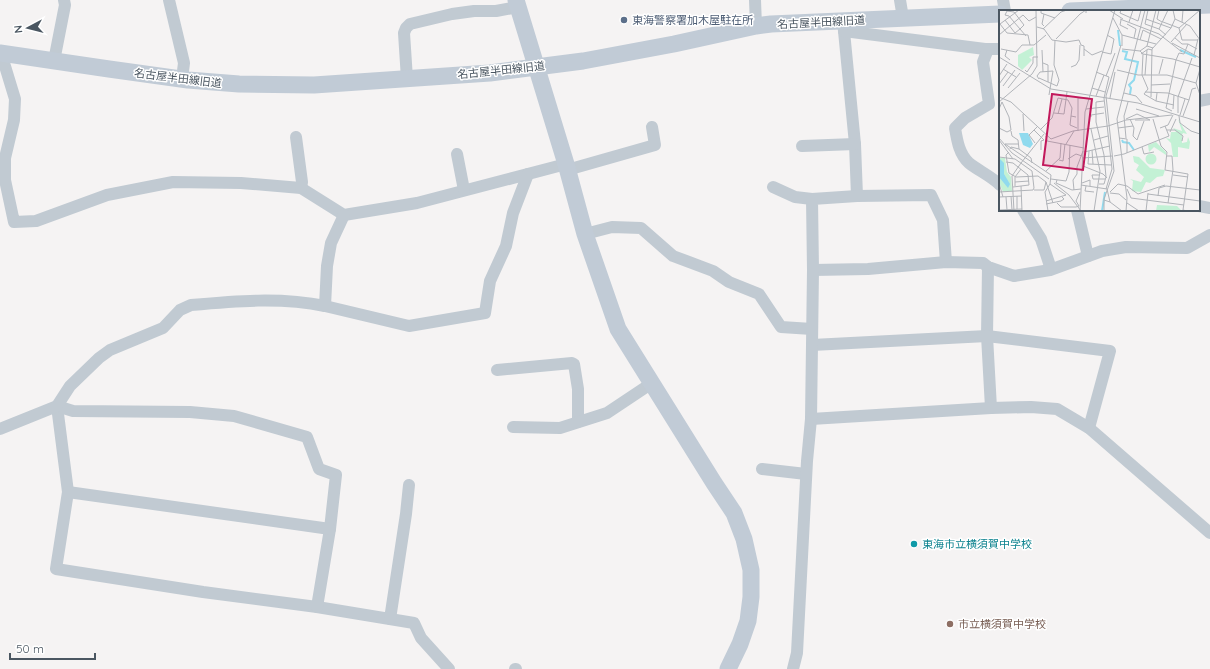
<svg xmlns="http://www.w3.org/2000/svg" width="1210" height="669" font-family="Quicksand,'Noto Sans JP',sans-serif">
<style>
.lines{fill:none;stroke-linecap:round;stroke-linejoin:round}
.street{stroke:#c1cad2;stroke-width:12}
.secondary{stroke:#c1cbd6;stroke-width:17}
.service-dot{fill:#5c6f8a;stroke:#fff;stroke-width:1.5}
.culture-dot{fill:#0f9aa8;stroke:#fff;stroke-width:1.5}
.education-dot{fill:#8d6e63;stroke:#fff;stroke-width:1.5}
.labels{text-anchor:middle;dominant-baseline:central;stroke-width:3;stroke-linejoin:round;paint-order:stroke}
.service-label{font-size:11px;fill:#4e5e75;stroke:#fff;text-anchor:start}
.street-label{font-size:11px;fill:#4a5661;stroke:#fff}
.culture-label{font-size:11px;fill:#0d838f;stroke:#fff;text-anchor:start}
.education-label{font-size:11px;fill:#785e54;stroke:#fff;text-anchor:start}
.inset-river{fill:none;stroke:#90daee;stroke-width:2}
.inset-road{fill:none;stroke:#b1b4b9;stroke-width:1}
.view{fill:#c2185b;fill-opacity:0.15;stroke:#c2185b;stroke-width:2}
.inset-edge{fill:none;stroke:#4a5661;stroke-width:2}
</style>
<rect width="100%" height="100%" fill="#f5f3f3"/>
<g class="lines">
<g class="street">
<path d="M169,0L184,63L182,79"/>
<path d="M755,0L756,26"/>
<path d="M900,0L903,18"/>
<path d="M1003,0L1005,11"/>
<path d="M843,21L855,144L857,196"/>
<path d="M844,31L985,49H1000"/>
<path d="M988,49L983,62L989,104L965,118L955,128C957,140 959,154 969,163C979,171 991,176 1000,185"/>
<path d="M1,53L15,99L14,120L5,158V180L14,222L36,221L107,195L173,182L241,183L301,188L344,215L417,203L566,164"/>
<path d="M54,61L65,5L64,0"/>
<path d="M407,79L404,33L406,28L410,24L452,14L474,11H496L518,7"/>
<path d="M1199,101L1210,99"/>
<path d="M296,137L302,182L301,188"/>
<path d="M802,146L855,144"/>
<path d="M457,154L464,190"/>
<path d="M567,170L655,145L652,127"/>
<path d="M773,187L795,197L812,199"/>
<path d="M1199,206L1210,208"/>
<path d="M1023,210L1041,239L1051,269"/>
<path d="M1077,210L1088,256"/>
<path d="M585,234L612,227L641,228L673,256L713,271L729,282L759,294L781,327L812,329"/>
<path d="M988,267L987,336L991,408"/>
<path d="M813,270L868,269L946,262L983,263L988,267L1014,276L1050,270L1102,251L1126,247L1187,248L1210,235"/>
<path d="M325,306L409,326L485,313L490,281L506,246L513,213L528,174"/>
<path d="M812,345L987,336L1110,351L1089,428"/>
<path d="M497,370L572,363L574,364L578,389V422"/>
<path d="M57,406L68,492L56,569L203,592L317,607L414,623L421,638L449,669"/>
<path d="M57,406L73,411L190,412L234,416L307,437L319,469L336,475L330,529L317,607"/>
<path d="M811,419L991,408L1031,407L1057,409L1089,428L1210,533"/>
<path d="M513,427L560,428L607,413L652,383"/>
<path d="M0,429L57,406L70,386L99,358L110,350L163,328L180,310L191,305C235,301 281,297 325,306L327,266L331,243L344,215"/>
<path d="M762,469L806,474"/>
<path d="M68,492L330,529"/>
<path d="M390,619L406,514L409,485"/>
<path d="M515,669H516"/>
<path d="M793,669L797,653L807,461L811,419L813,270L812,199L857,196L931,195L943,220L946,262"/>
</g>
<g class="secondary">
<path d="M516,0L566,164L585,234L618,329L714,483L734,513L744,539L751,570V597L748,621L740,644L728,669"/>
<path d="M1070,11L1210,5"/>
<path d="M0,53L109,69L188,80L239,84L314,85L490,73L583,61L674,44L756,26L771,24L1000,14"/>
</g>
</g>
<circle class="service-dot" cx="624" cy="20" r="4"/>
<circle class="culture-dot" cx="914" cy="544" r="4"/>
<circle class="education-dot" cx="950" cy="624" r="4"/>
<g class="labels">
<g class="service-label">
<text x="632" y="20">東海警察署加木屋駐在所</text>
</g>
<g class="street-label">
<text transform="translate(821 22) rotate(-3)">名古屋半田線旧道</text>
<text transform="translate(501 70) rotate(-6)">名古屋半田線旧道</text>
<text transform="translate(178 78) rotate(7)">名古屋半田線旧道</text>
</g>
<g class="culture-label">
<text x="922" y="544">東海市立横須賀中学校</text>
</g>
<g class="education-label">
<text x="958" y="624">市立横須賀中学校</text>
</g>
</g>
<g transform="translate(999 10)">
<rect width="201" height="201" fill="#f5f3f3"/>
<path d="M34,37L35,45L30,47L33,50L23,60L19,56V45ZM179,109L188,124L184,123L183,125V133L188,132L189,127L191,132L190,139L179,137V147H174L172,133L167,128L171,129L172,122H177L174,118L183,121ZM157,132L167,142V145L155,137L150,142L149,135ZM134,146L140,147L151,158L166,160L164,166L158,167L151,173L147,172L142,182L133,181L134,171L131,169L142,172L145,167L137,160L140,155L135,152ZM158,195L178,196L183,201H157Z" fill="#c3f1d5"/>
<path d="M0,148H6L8,162L12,167L13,181L4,182L0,172Z" fill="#c3f1d5"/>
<path d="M146.5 149a5.5 5.5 0 1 1 11 0a5.5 5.5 0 1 1-11 0Z" fill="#c3f1d5"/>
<path d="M20,123H29L34,134L31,138L24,135ZM0,148L5,153V164L11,174L9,178L0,167Z" fill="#90daee"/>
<path class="inset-river" d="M119,20L121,36M181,40L197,47M123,41L128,42L126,49L139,52L135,70L130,75L132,78L131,84M123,130L124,132L130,133L135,140M103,201L106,182"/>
<path class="inset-road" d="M42,0V3L56,8M110,0L124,9M122,0L121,3L139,11L142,0M149,0L146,14L160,19L167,25M160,0L158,9L163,12M45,4L43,14L45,16M114,8L123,25V36M121,9L160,24L183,42M147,9L172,18M176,9L191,16L201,30M6,10L16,23L21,19L25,15L15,2L8,1L6,5L10,6L15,12L27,26M122,10L121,15L129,19M130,12L134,0M164,12L180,18L183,30H199M183,12L184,0M1,14L8,23L29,25L31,35M1,14L20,0M128,14L137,19L135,28M38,17L45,19L53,30L67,32L80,30L82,35L85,36V46M180,18L201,0M44,19L62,2L68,0M160,19L169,0M0,25L24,5L30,11L37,7M123,25L157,34M0,28V47M176,28L183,34H189M57,29L81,4L87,0V3M141,30L144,20L162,29M172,32L188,14M173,33L201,48M148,36L157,0M2,39L17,42L23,35H35L47,25M85,39L93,45L103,41M123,39L141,41M8,40L6,46L11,50M43,40L44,62M141,41L144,44L143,65M141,41L148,36L154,38M103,42L112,44L115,29L108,25M142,44L149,39L153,40M144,44L174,49L201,57M195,45L199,29M0,47L52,79L139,93L201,112M44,53L49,55V72M72,57L77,55L80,50L81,35M4,59L17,67M201,59L197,73L201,85M26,60L28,62L34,53V47H39M118,60L139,65H168L197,73M97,62L110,67L105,88L113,159L107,179M160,64L164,49M143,65L149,79L145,84L157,91M146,65L148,40M0,66L8,54M107,66L116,43M40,68L58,76L60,70L55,55L56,30M40,69L38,66L41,62L54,61L50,85M0,74L9,62M152,75L171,74M4,76L16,60M9,78L21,63M93,78L106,82M146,82L169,83L190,90L193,79L197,78M125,83L137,86L143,93M158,83L157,91L175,95M97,86L105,65M0,87L12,92L52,129L74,121L109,116L127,110L173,105M152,87L153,39L172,18L176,9L174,0M111,88L116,62M0,92L33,64L38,56L37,0M0,99L3,92L10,107L12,120L8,122L0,118M87,99L105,97M137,99L160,106M174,99L175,85M173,101L167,98L177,50L180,43L185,44L189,34L198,39M55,103L65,104L68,82M179,103V87L193,48M24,104L25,121M59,104L63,89M181,105L186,89M72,106L71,115L78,118M180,106L181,113L192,121L201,124M184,106L190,90M92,107V105L105,103M127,109L138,104L151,110M131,109L135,118L134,126L138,130L145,111M154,109L162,136L168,142L166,160L189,164L184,200L188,201M136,110H151M119,118L134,116M161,118L169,115L174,105M92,119L101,161L95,201M35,120L45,130L42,131V140M41,120L53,108L59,88L69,90L73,98L72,106L77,107M168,120H176L184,126L183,131M12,121L13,126L19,130L20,139M79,121V88H89M171,122L177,109M47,126L48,131L85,138M0,128L13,143L50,169M120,128L128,129V143M127,128L125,106L129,92M0,130L14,149M95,130L109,126M36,133L30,125L38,117M19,134H6L52,165L51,174L46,182L49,201M67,134L75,121M143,137L145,144L155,142M11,139L12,137L20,139L32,148L33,153M93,140L94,154M10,142L7,145L10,163L17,167L39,166L47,172L54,193M85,142L111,136M115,146L125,144L170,126L166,116M168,146H173L174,160L169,193M0,147L16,149L33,161L35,178L34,180L0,182M83,148L113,146M69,149L77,144L83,146M60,150L64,151L66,134M7,152L14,153L29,165L30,175L14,177M22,153L45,124M89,154L112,155M89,154L90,141M84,156L104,164L108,168M47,161L61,148L62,133M101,165H93L94,169H106M174,165L189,167M52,169L67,171L70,162L71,135M58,170L57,173L73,180L82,179M16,172L30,171M0,173L4,187M55,173L70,185L82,201M83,173L91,170V176M100,174H105L107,167L105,145L97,112V92L105,91M82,175L108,179L111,192M16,176V167L22,159M22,176L23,201M87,176L86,181L95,182M128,179L132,188L185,195M35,180H45L47,172M75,180L74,170L78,164V157L84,141M111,182L119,174L128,176L139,184L166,175M111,183L120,184L127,190M149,184L201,191M12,186L13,200M18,186V199M159,186L160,178L167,176L201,180M0,187L23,186M7,187L8,200M105,190L111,192L123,201M47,191L67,185L51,174M58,193L62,197H77L80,196L77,191L81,182M128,193L140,201M47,194L62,191L65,189L63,187M0,200L23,199M15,201L13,166L22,153M76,201H98M81,201L86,102L116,0M105,201V189L115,161L107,86L122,35M127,201L128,188L118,109L146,0M147,201L149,183"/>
<path class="view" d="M53,84L93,89L84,160L44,155Z"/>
<rect width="201" height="201" class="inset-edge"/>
</g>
<g transform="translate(28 28) rotate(263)" stroke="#ffffff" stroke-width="3" paint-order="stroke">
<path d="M0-3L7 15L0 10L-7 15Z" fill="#4a5661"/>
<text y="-6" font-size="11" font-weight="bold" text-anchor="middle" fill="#4a5661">N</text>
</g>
<path d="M10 653v6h85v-6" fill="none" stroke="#4a5661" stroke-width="2"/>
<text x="16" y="653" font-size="12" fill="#4a5661" stroke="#ffffff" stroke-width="3" paint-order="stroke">50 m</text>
</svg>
